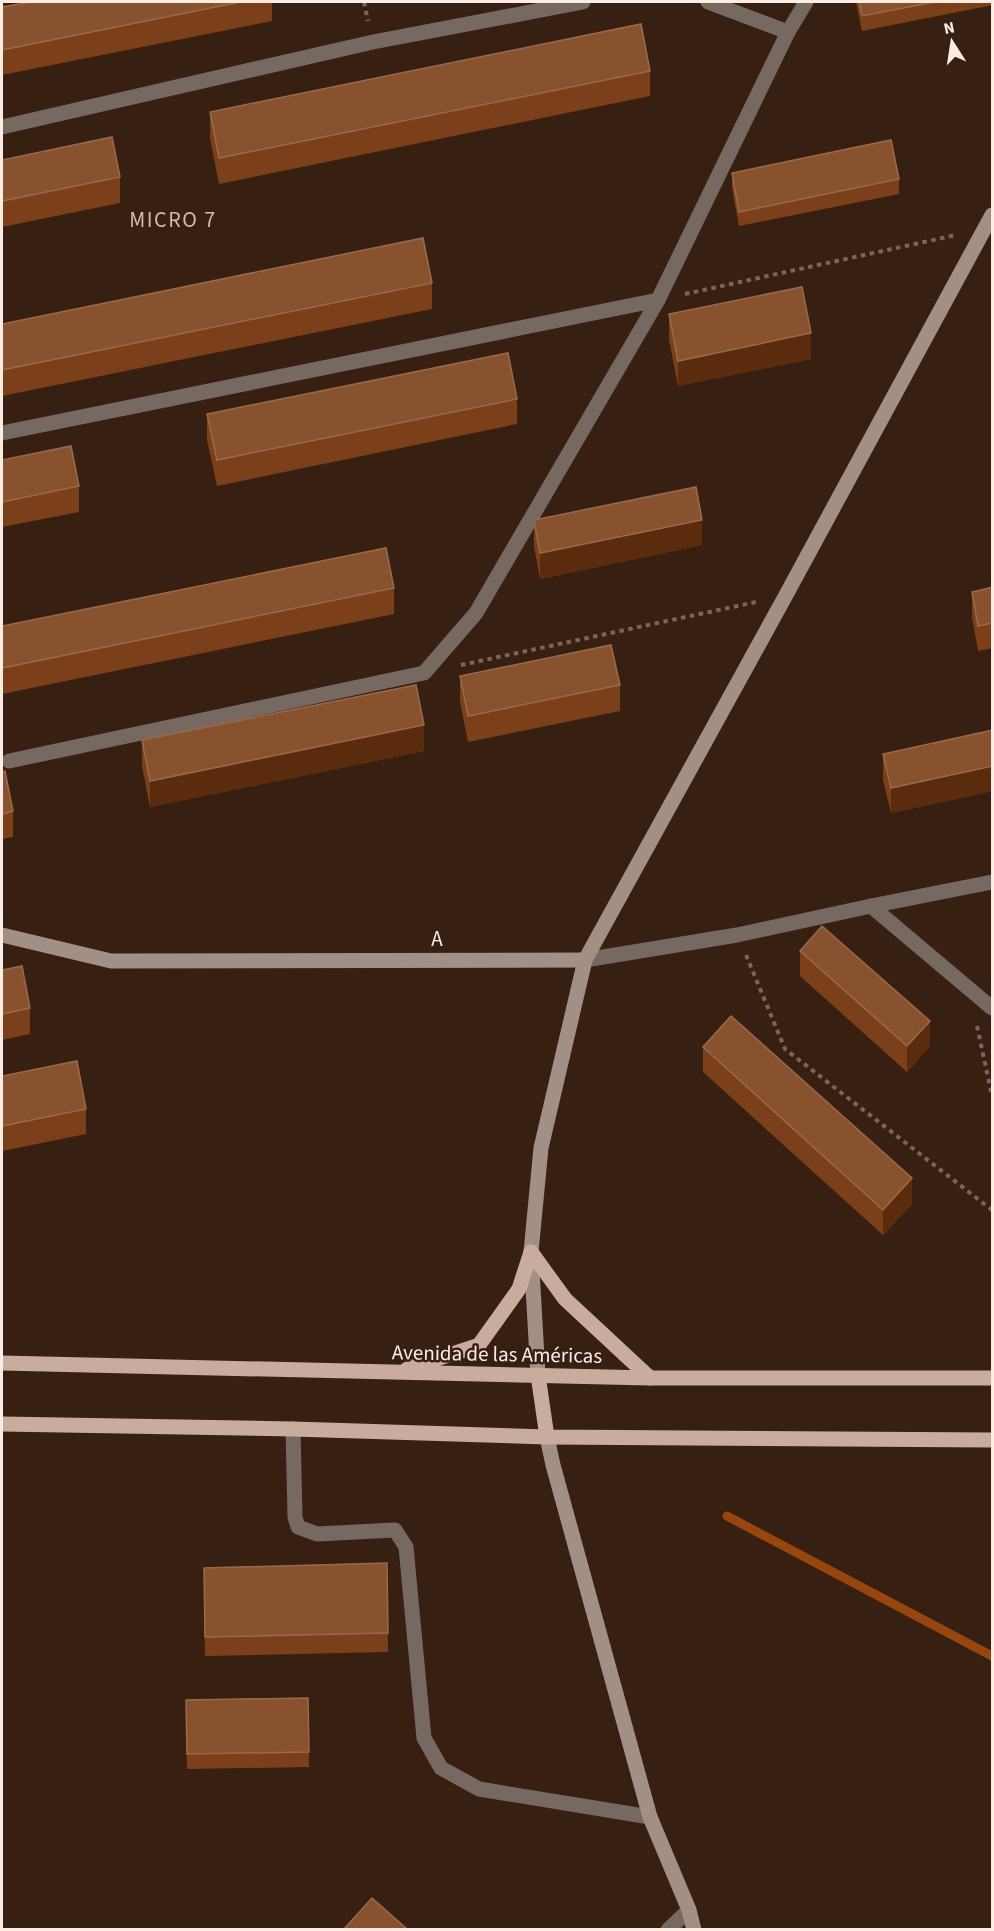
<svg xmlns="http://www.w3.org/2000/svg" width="994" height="1931" font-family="'Source Sans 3',sans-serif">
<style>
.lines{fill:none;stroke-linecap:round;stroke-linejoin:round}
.stream{stroke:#98460f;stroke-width:9}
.path{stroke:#7b655a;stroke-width:4;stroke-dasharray:4.5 4.5;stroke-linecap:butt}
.lane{stroke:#766962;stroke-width:15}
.street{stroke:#766962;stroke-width:15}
.secondary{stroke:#a48f84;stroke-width:15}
.primary{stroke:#c8ac9e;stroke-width:15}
.wall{fill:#7b4019}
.shaded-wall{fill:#5a2b0d}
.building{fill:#89522f;stroke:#9b6a4b;stroke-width:1.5}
.labels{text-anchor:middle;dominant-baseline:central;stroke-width:5;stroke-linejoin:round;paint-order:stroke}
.street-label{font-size:21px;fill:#feece4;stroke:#371f12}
.neighbourhood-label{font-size:22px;letter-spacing:1.5px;fill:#d7b7a6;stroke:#371f12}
</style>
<rect width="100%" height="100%" fill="#371f12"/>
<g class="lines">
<path class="stream" d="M727,1516L992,1656"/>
<g class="path">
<path d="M364,2L368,21"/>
<path d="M685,294L956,235"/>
<path d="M461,665L756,602"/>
<path d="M746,955L785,1049L992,1210"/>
<path d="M977,1026L992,1096"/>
</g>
<g class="lane">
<path d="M293,1429L295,1517L298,1527L317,1534L395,1530L406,1547L424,1738L441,1768L479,1789L650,1817"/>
<path d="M668,1930L689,1910"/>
</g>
<g class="street">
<path d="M708,2L788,32"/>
<path d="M2,127L373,42L583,2"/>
<path d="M2,433L658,300"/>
<path d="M9,761L424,673L476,613L658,300L788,32L806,2"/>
<path d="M871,906L992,1008"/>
<path d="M585,960L737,935L871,906L992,882"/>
</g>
<g class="secondary">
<path d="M2,935L111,961L585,960"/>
<path d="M538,1375L531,1252L541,1148L585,960L786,595L992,215"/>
<path d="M547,1437L553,1465L650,1817L689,1910L694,1930"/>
</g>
<g class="primary">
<path d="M531,1252L565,1299L650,1378"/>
<path d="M2,1363L650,1378H992"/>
<path d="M407,1369L479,1345L519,1289L531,1252"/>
<path d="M538,1375L547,1437"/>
<path d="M2,1424L293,1429L547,1437L992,1440"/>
</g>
</g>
<g class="wall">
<path d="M31,2H272V21L2,75V7Z"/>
<path d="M856,2H993V5L862,31Z"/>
<path d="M650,71V96L219,184L210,138V112Z"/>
<path d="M2,160L120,177V203L2,227Z"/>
<path d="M732,173L899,179V194L739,226L732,188Z"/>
<path d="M432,283V309L2,396V324Z"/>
<path d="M669,314L811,359L678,386L669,340Z"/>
<path d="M517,399V424L217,486L207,440V414Z"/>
<path d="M2,460L79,486V512L2,527Z"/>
<path d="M534,520L702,545L540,579L534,546Z"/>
<path d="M993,587V648L978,651L972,617V592Z"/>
<path d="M394,588V614L2,694V626Z"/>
<path d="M460,676L620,685V711L468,742L460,702Z"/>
<path d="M993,730V791L891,813L883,780V754Z"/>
<path d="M142,740L424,751L150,807L142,766Z"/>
<path d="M2,772L13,811V837L2,839Z"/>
<path d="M800,951L930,1046L907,1072L800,976Z"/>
<path d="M2,970L30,1008V1034L2,1040Z"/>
<path d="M703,1047L912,1204L883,1235L703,1072Z"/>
<path d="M2,1076L86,1109V1134L2,1151Z"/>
<path d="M387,1563L388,1652L205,1656L204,1568Z"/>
<path d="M308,1698L309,1767L187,1769L186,1700Z"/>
</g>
<g class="shaded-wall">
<path d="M811,333V359L678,386V361Z"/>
<path d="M702,520V545L540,579V553Z"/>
<path d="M424,725V751L150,807V781Z"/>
<path d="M993,766V791L891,813V788Z"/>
<path d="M930,1021V1046L907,1072V1046Z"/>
<path d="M912,1178V1204L883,1235V1210Z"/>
</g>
<g class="building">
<path d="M31,2H240L2,50V7Z"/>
<path d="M859,2H935L862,16Z"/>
<path d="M641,24L650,71L219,158L210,112Z"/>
<path d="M112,137L120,177L2,201V160Z"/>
<path d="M891,140L899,179L739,212L732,173Z"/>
<path d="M423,238L432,283L2,370V324Z"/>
<path d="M802,287L811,333L678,361L669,314Z"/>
<path d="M508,353L517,399L217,460L207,414Z"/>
<path d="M71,446L79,486L2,502V460Z"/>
<path d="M696,487L702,520L540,553L534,520Z"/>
<path d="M386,548L394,588L2,668V626Z"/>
<path d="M993,587V623L978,626L972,592Z"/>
<path d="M611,645L620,685L468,716L460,676Z"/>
<path d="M416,685L424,725L150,781L142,740Z"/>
<path d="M993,730V766L891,788L883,754Z"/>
<path d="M5,771L13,811L2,814V772Z"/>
<path d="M822,926L930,1021L907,1046L800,951Z"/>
<path d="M22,966L30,1008L2,1014V970Z"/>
<path d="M731,1016L912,1178L883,1210L703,1047Z"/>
<path d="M77,1061L86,1109L2,1126V1076Z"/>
<path d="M387,1563L388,1633L205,1637L204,1568Z"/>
<path d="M308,1698L309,1752L187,1754L186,1700Z"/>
<path d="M372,1898L407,1929H344Z"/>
</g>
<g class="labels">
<g class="street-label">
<text x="437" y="939">A</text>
<text transform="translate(497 1354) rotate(1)">Avenida de las Américas</text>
</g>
<g class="neighbourhood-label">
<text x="173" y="220">MICRO 7</text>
</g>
</g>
<rect width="994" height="1931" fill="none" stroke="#feece4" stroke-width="6"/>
<g transform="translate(952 42) rotate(348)" stroke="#371f12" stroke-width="4.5" paint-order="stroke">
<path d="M0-4.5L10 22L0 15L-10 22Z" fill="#feece4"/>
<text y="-9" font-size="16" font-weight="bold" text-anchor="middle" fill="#feece4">N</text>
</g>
</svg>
